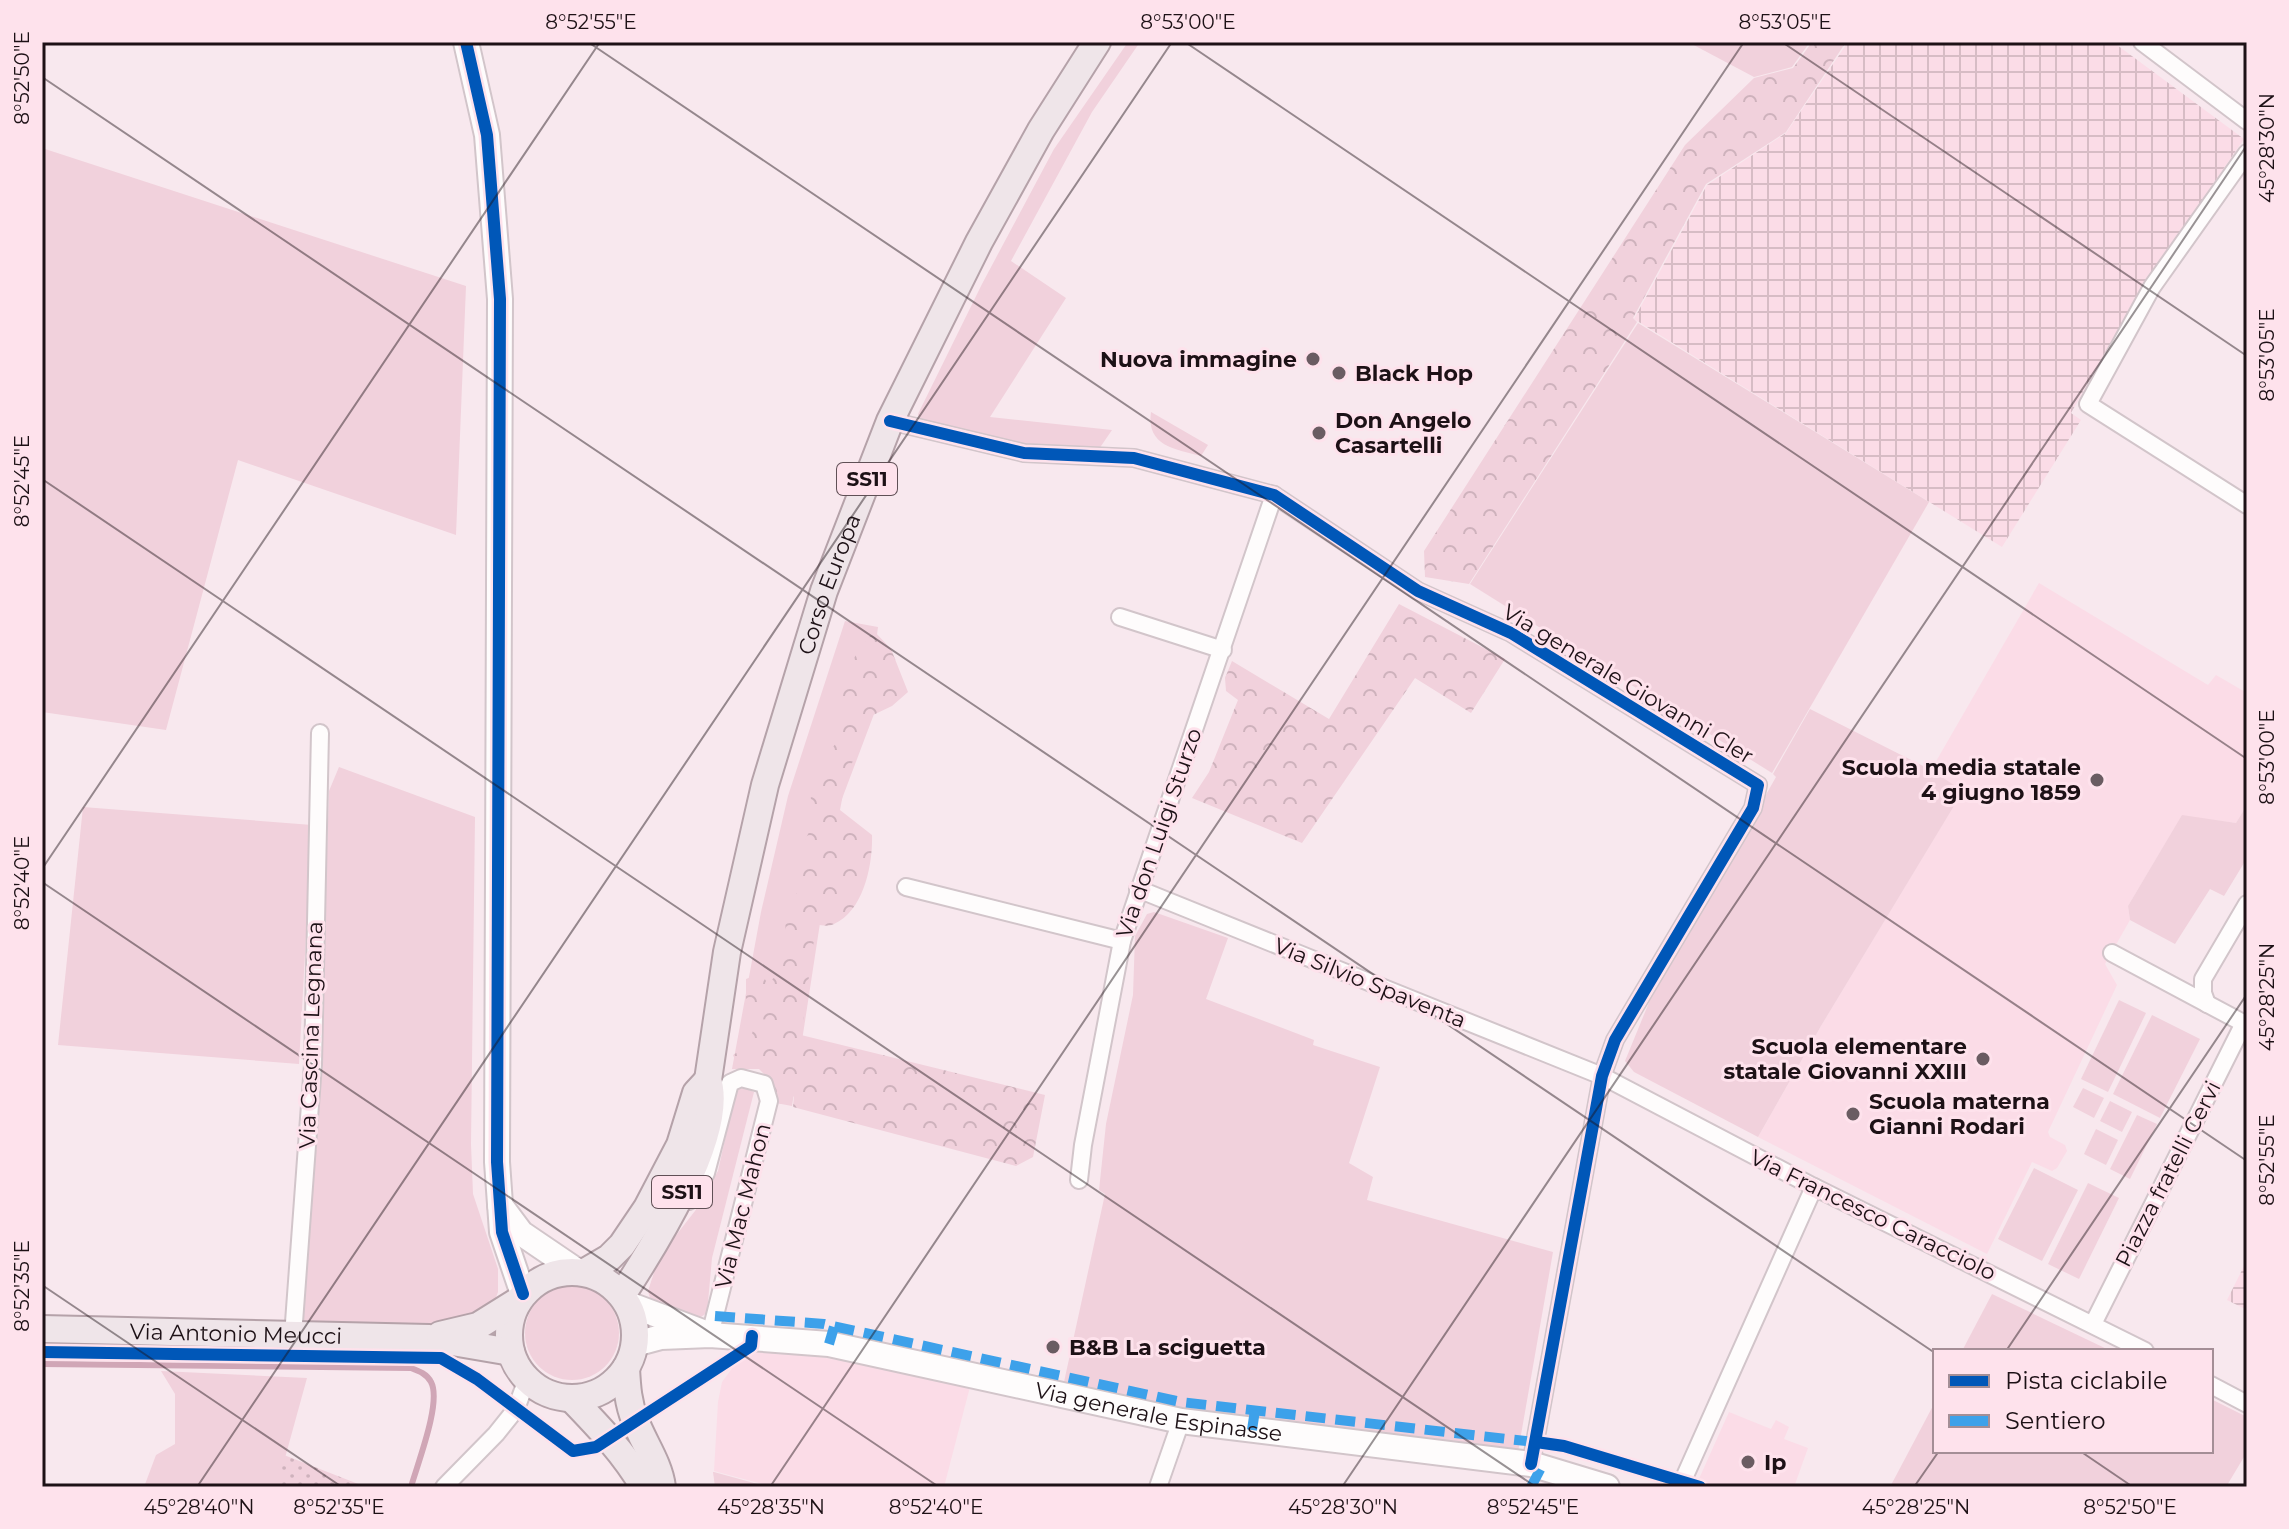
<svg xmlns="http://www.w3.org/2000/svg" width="2289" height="1529" font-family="Montserrat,sans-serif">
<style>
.built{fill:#fbdce7}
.industrial{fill:url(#industrial-grid)}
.grass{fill:#f1d1dc}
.forest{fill:url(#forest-crowns)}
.garden{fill:url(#garden-dots)}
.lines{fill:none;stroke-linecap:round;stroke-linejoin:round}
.stream{stroke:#d0a6b6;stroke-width:6}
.street-casing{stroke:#d2c5ca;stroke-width:20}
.secondary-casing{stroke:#d2c5ca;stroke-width:28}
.primary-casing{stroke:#b5a2a9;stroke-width:30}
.street{stroke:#fefcfc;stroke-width:16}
.secondary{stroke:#fefcfc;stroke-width:24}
.primary{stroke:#efe5e9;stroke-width:26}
.quiet{stroke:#3da1ea;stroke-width:10;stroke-dasharray:20 10;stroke-linecap:butt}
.cycleway-casing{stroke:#fee2ec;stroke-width:17}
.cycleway{stroke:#0057b8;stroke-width:12}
.ticks{fill:none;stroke:#1d1116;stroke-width:2;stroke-opacity:0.45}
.poi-dot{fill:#6a5c62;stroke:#fee2ec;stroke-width:3}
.labels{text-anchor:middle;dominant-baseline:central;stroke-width:6;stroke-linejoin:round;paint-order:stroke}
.shield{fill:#fee2ec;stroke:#605056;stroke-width:2}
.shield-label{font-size:20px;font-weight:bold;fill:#1d1116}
.poi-label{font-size:22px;font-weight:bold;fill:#1d1116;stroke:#fee2ec;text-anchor:start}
.street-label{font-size:22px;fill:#1d1116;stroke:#fee2ec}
.neatline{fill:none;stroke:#1d1116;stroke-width:3}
.ticks-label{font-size:20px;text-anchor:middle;fill:#1d1116}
</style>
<defs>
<pattern id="industrial-grid" width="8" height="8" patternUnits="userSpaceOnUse" patternTransform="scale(2)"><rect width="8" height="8" fill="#fbdce7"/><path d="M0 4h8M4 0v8" fill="none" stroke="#d7bcc5"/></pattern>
<pattern id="forest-crowns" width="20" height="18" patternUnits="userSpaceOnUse" patternTransform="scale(2)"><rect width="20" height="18" fill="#f1d1dc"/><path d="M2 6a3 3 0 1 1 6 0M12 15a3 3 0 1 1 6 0" fill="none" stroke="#ceb2bc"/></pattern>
<pattern id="garden-dots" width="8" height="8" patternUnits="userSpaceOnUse" patternTransform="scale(2)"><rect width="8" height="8" fill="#f1d1dc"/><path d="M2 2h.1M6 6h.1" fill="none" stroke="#ceb2bc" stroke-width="1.8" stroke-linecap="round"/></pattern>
</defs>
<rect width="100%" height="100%" fill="#f8e8ee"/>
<g class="built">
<path d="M2039,583L2208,685L2216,675L2247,693V805L2236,823L2182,816L2128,906L2130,920L2105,964L2117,985L2048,1132L2050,1137L2065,1145L2067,1151L2057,1168L2052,1171L2032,1162L1987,1254L1758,1137L1821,1026L1962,792L1931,770Z"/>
<path d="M762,1347L971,1383L944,1487H773L714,1471L718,1402L722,1382L733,1367Z"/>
<path d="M1729,1412L1771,1429L1776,1420L1789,1427L1784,1439L1808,1448L1794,1487H1714L1698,1481Z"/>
</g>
<g class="industrial">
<path d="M1848,42H2113L2244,139L2145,283L2071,413L2081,420L2002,547L1634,319L1707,185L1786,133Z"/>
<path d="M2247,1260V1310L2227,1300Z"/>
</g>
<g class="grass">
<path d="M1128,42H1140L1092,112L1011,261L1066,298L990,417L1112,430L1099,449L1035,447L923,423L919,420L918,414L982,284L1054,149Z"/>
<path d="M1688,42H1810L1792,67L1754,77Z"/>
<path d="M42,148L466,286L456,535L238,460L166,730L42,712Z"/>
<path d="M1638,323L1929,502L1772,773L1470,584Z"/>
<path d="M1151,412L1208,445L1201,456C1175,449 1146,446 1151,412Z"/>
<path d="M845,621L878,627L874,658L891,669L837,812L792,1106L776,1103L773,1083L759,1069H732L761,912L788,796Z"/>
<path d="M1810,709L1931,770L1963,791L1821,1026L1758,1137L1634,1072L1625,1061L1650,1000L1776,777L1773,774Z"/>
<path d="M339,767L475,817L471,1144L473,1194L498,1269V1292L493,1305L452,1328L303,1323L320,1069L329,791Z"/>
<path d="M2247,805V858L2224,896L2210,889L2175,944L2130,920L2128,906L2182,815L2236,823Z"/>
<path d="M83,807L312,825L299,1064L58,1045Z"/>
<path d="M1154,912L1228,938L1206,999L1314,1040L1313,1045L1380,1067L1349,1163L1373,1177L1367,1200L1553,1252L1518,1452L1164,1408L1064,1382L1105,1194L1099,1190L1106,1124L1133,995L1135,936L1147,914Z"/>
<path d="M2119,1000L2146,1013L2108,1092L2081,1079Z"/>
<path d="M2152,1015L2200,1039L2160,1118L2113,1094Z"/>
<path d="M744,1088L754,1092L712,1258L707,1313L696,1320L651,1302L648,1291L659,1257L695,1211L718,1171L735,1094L739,1089Z"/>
<path d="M2083,1088L2104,1098L2094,1118L2073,1107Z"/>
<path d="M2110,1101L2132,1112L2122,1132L2100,1121Z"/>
<path d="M2137,1115L2157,1124L2130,1179L2110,1169Z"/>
<path d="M2096,1129L2118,1140L2106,1165L2084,1154Z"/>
<path d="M2034,1168L2078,1190L2042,1261L1998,1239Z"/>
<path d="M2088,1183L2119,1198L2079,1279L2048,1264Z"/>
<circle cx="572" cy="1333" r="47"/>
<path d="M1992,1294L2111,1351H1962Z"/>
<path d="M161,1371L307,1378L277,1487H144L156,1455L175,1444V1394Z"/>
<path d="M2211,1399L2247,1417V1452L2226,1487H1890L1935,1402V1451H2211Z"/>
<path d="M713,1472H714L769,1487H715Z"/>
</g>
<g class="forest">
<path d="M1812,42H1846L1786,132L1706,184L1633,318L1637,322L1469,584L1425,577L1424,551L1685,145L1754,78L1793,68Z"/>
<path d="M1399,604L1505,659L1471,713L1415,678L1302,843L1192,798L1209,772L1238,700L1226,691L1225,678L1232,661L1329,719Z"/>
<path d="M874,631L891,649L908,692L892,706L871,716L846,778L840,810L872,835C873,864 864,911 834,924C829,927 822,925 816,925L801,1035L1045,1095L1033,1157L1016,1166L793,1107L794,1096L787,1103L780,1104C762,1085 777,1062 735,1060L733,1055L749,1045L753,1030L761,1028L765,1019L753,1022L746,1012V979L761,973L766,981L772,980L779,970V955L785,939L786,911L799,890L800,852L812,825L810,778L836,743L837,732L834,720L846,709L839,686L858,651Z"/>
</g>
<path class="garden" d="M284,1455L366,1487H276Z"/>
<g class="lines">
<path class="stream" d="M42,1364L411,1368C419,1371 427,1374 431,1382C442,1402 417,1465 411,1487"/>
<g class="street-casing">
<g id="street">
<path d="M2142,42L2247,121"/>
<path d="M2247,153L2152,287L2088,404L2247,505"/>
<path d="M890,421L1024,453L1134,458L1274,495L1418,591L1511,633L1758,785L1753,808L1615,1040L1602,1076L1531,1464"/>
<path d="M1120,617L1223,650"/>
<path d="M906,887L1122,941"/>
<path d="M1138,889L1602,1076L1814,1187L2145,1351"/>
<path d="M2112,953L2247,1025"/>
<path d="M2207,1004L2203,993V979L2247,904"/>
<path d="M1079,1180L1083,1145L1122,941L1274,495"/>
<path d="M689,1201L706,1173L730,1083L741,1078L764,1084L769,1101L710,1335"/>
<path d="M2093,1324L2244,1023"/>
<path d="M293,1336L313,1064L320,733"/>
<path d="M2211,1385L2247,1404"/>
<path d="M444,1487L496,1434L516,1409L527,1379"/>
<path d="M1158,1487L1181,1421"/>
<path d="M1680,1487L1814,1187"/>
</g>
</g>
<g class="secondary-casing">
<g id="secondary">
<path d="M466,42L487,135L500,299L497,1162L502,1232L523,1294"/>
<path d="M500,1205L521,1233L577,1271"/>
<path d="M628,1304L700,1331"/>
<path id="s1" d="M635,1344L661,1337L710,1335L829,1344L1181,1421L1531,1464L1607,1487"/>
</g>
</g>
<g class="primary-casing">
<g id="primary">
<circle cx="572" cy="1335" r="63"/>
<path d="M585,1272L609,1258L622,1245L647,1208L680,1145L696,1093L708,1080"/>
<path id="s2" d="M622,1295C652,1249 726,1133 708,1080L727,952L765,785L824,591L890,421L979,242L1041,130L1097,42"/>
<path id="s3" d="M42,1329L429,1338L511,1352"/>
<path d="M440,1335L478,1326L518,1301"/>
<path d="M626,1368C627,1387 628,1403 635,1420C643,1442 659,1463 662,1487"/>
<path d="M572,1399C599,1427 624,1453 644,1487"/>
</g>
</g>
<use href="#street" class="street"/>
<use href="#secondary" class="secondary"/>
<use href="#primary" class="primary"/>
<g class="quiet">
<path d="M715,1316L824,1324L1181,1402L1543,1443"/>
<path d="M829,1344L834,1327"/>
<path d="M1252,1430L1255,1410"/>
<path d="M1531,1487L1542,1466"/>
</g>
<g class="cycleway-casing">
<g id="cycleway">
<path d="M466,42L487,135L500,299L497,1162L502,1232L523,1294"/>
<path d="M890,421L1024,453L1134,458L1274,495L1418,591L1511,633L1758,785L1753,808L1615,1040L1602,1076L1531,1464"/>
<path d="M42,1352L441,1358L477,1379L573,1451L596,1447L751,1346L752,1336"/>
<path d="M1536,1442L1564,1446L1700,1487"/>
</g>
</g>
<use href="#cycleway" class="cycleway"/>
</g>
<path class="ticks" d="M588,42L2247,1161M1185,42L2247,759M1782,42L2247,356M42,77L1935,1353M42,479L1536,1487M42,869L600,42M42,882L939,1487M42,1285L342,1487M2006,1351L2247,994M2080,1451L2133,1487M197,1487L1172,42M770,1487L1744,42M1342,1487L2247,145M1914,1487L1939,1451"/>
<g class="poi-dot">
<circle cx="1313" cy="359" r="8"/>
<circle cx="1339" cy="373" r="8"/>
<circle cx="1319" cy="433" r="8"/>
<circle cx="2097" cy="780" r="8"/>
<circle cx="1983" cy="1059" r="8"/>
<circle cx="1853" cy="1114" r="8"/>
<circle cx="1053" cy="1347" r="8"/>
<circle cx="1748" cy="1462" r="8"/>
</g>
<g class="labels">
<g class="shield">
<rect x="837" y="463" width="60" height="32" rx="6"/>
<rect x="652" y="1176" width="60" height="32" rx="6"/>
</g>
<g class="shield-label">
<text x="867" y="479">SS11</text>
<text x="682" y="1192">SS11</text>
</g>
<g class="poi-label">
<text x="1297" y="359" text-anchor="end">Nuova immagine</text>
<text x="1355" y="373">Black Hop</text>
<text x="1335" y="420">Don Angelo<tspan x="1335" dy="25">Casartelli</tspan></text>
<text x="2081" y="767" text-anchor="end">Scuola media statale<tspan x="2081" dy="25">4 giugno 1859</tspan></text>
<text x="1967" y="1046" text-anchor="end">Scuola elementare<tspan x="1967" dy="25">statale Giovanni XXIII</tspan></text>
<text x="1869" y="1101">Scuola materna<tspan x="1869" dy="25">Gianni Rodari</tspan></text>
<text x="1069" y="1347">B&amp;B La sciguetta</text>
<text x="1764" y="1462">Ip</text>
</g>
<g class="street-label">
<text stroke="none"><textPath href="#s2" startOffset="748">Corso Europa</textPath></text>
<text transform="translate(1628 684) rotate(31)">Via generale Giovanni Cler</text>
<text transform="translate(1159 833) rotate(-71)">Via don Luigi Sturzo</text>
<text transform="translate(1370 983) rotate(22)">Via Silvio Spaventa</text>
<text transform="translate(311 1035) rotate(-88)">Via Cascina Legnana</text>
<text transform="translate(2168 1174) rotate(-63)">Piazza fratelli Cervi</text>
<text transform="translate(743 1206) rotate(-76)">Via Mac Mahon</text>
<text transform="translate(1873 1215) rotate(26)">Via Francesco Caracciolo</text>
<text stroke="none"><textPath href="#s3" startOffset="194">Via Antonio Meucci</textPath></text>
<text stroke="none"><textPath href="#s1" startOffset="532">Via generale Espinasse</textPath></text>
</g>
</g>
<rect width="2289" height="1529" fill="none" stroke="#fee2ec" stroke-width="88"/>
<rect x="1933" y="1349" width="280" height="104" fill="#fee2ec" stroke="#a48e96" stroke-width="2"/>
<rect x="1949" y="1375" width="40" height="12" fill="#0057b8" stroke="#a48e96" stroke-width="2"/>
<text x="2005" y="1389" font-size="24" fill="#1d1116">Pista ciclabile</text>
<rect x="1949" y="1415" width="40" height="12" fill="#3da1ea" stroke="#a48e96" stroke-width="2"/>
<text x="2005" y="1429" font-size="24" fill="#1d1116">Sentiero</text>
<rect x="44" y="44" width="2201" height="1441" class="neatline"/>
<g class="ticks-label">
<text x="591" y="29">8°52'55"E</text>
<text x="1188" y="29">8°53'00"E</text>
<text x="1785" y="29">8°53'05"E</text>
<text transform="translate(22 78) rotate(-90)" y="7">8°52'50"E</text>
<text transform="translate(2267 148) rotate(-90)" y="7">45°28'30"N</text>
<text transform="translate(2267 355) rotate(-90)" y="7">8°53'05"E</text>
<text transform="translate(22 481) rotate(-90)" y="7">8°52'45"E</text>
<text transform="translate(2267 757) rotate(-90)" y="7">8°53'00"E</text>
<text transform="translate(22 883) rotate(-90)" y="7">8°52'40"E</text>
<text transform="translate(2267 997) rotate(-90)" y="7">45°28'25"N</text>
<text transform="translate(2267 1160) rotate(-90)" y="7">8°52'55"E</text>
<text transform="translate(22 1286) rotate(-90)" y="7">8°52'35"E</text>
<text x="199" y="1514">45°28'40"N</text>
<text x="339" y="1514">8°52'35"E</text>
<text x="771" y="1514">45°28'35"N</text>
<text x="936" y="1514">8°52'40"E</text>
<text x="1343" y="1514">45°28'30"N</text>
<text x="1533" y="1514">8°52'45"E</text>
<text x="1916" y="1514">45°28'25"N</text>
<text x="2130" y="1514">8°52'50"E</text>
</g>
</svg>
